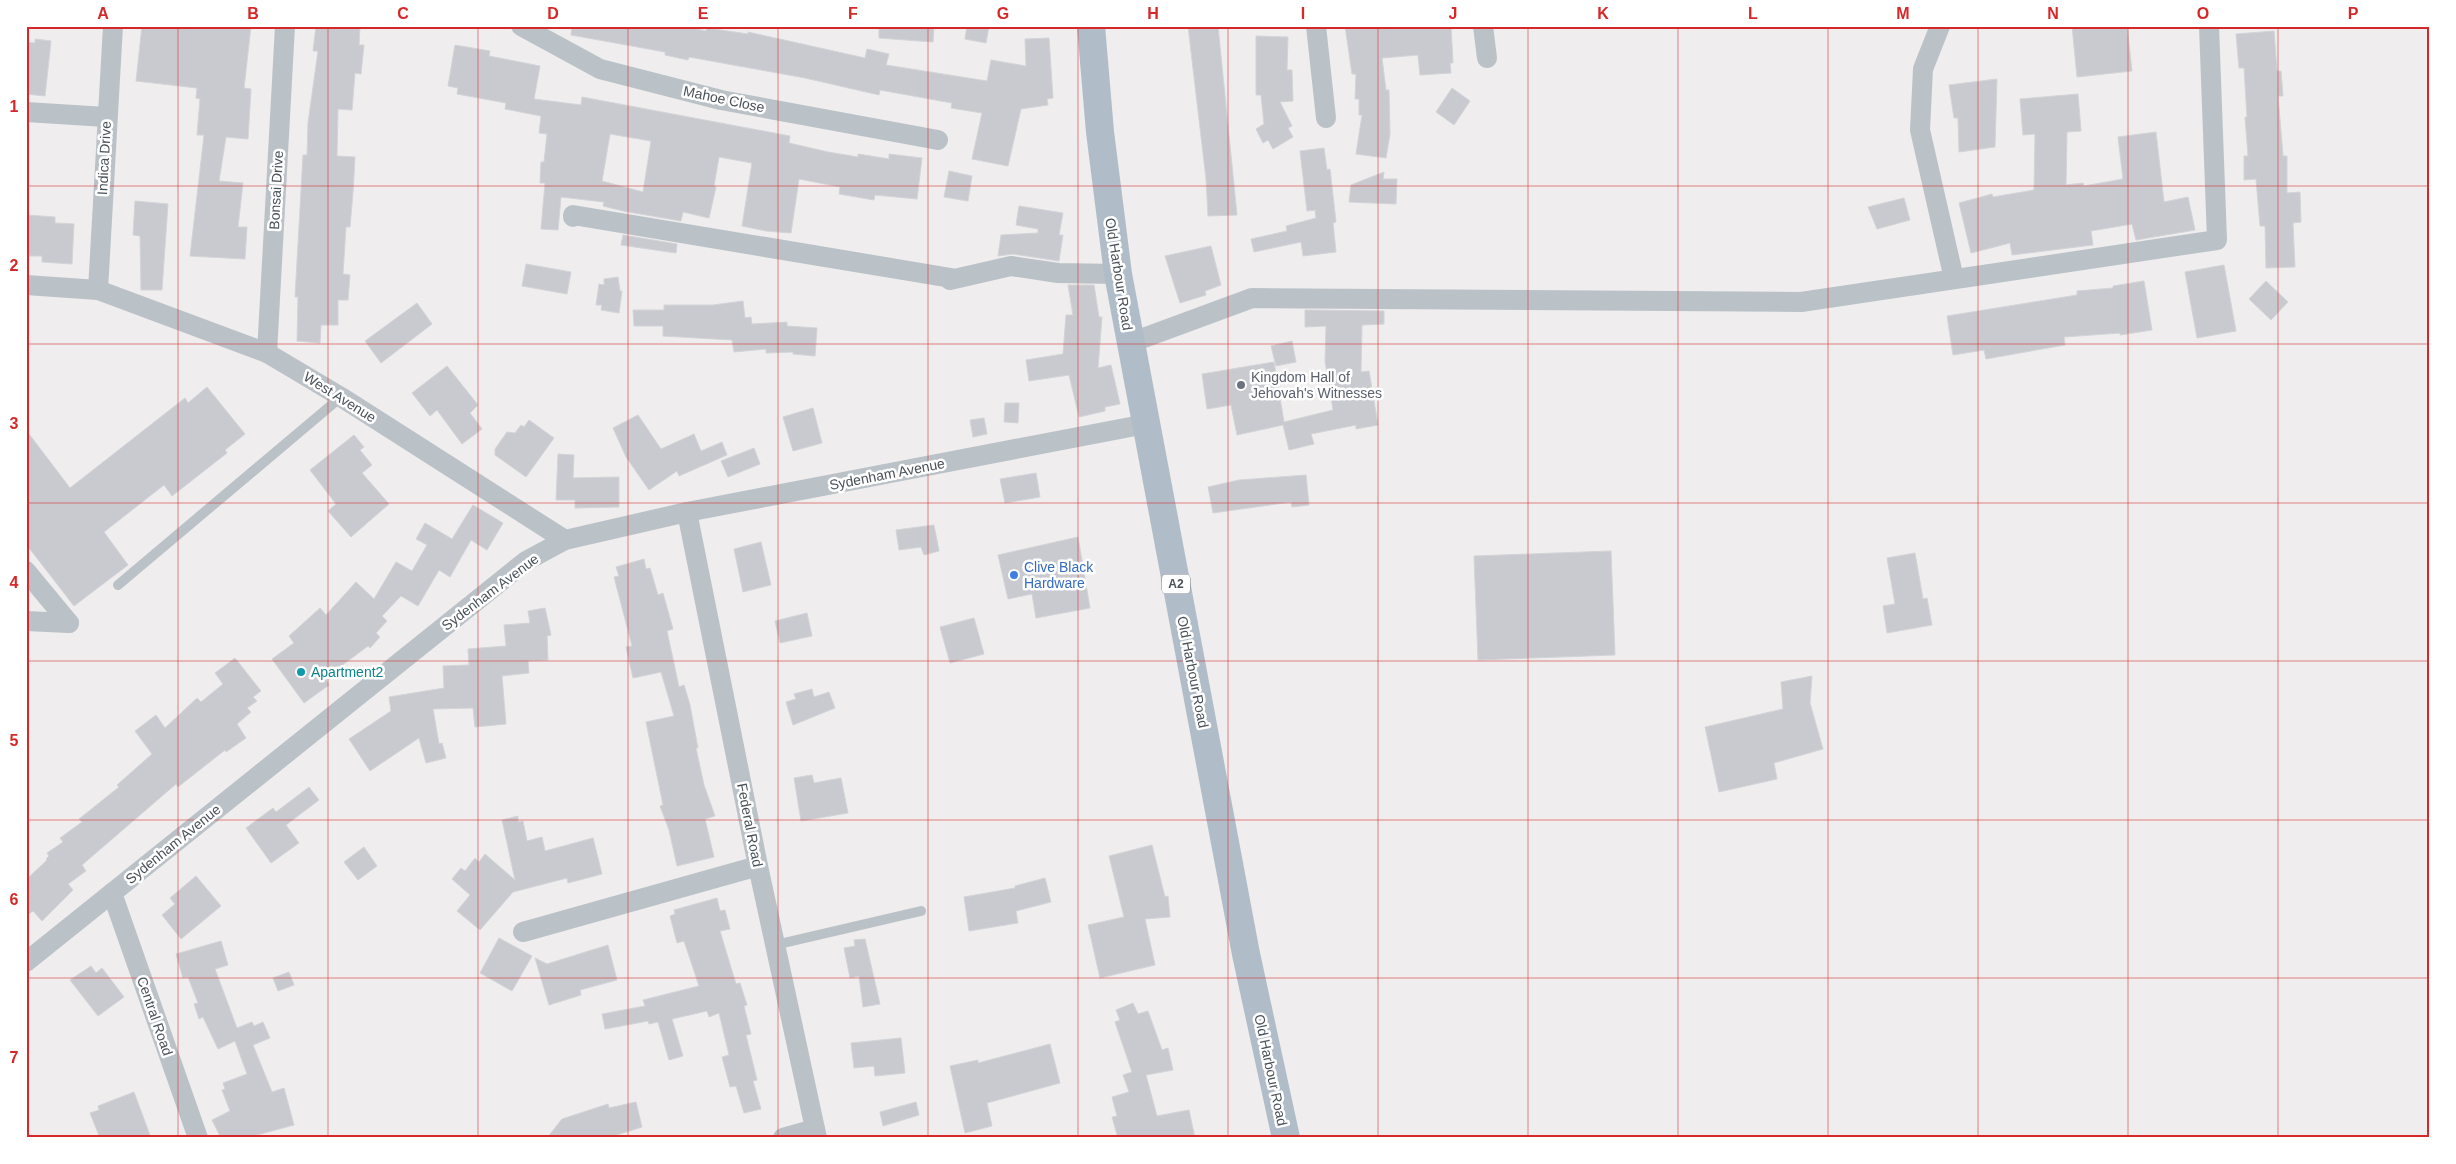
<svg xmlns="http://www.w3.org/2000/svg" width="2456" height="1164" font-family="Helvetica,sans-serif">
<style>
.building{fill:#c8cacf;stroke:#d2d4d8;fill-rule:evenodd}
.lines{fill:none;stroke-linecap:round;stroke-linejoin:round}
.lane{stroke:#bac2c8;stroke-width:10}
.street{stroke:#bac2c8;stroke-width:20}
.primary{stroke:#b0bdc8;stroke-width:28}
.grid{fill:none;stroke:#d62828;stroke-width:1;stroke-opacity:0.55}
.worship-dot{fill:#6b7280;stroke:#fff;stroke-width:2}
.shop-dot{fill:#3f7fe0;stroke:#fff;stroke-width:2}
.culture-dot{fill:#0f9aa8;stroke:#fff;stroke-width:2}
.labels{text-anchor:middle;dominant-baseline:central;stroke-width:5;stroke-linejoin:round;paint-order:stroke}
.shield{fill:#fff;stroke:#7f858a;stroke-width:1}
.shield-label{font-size:12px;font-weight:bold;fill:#485158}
.street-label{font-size:14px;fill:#485158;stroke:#fff}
.worship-label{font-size:14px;fill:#5b616d;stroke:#fff;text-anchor:start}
.shop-label{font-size:14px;fill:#366cbe;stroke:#fff;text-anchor:start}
.culture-label{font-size:14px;fill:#0d838f;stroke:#fff;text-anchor:start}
.neatline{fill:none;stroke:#d62828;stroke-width:2}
.grid-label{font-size:16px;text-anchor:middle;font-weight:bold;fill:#d62828}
</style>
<rect width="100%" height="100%" fill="#efeded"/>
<g class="building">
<path d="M142,26H251L244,88L251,89L248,139L226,137L219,181L243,183L238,227H247L245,259L190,256L204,135H197L200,99L196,98L197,88L136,81Z"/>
<path d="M316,26H360L359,45H364L361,74L355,73L352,110L338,109L337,156L355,157L353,192L350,227H346L343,274L350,275L348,300H338V325H321L320,343L297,341L298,297H295L303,155H307L308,123L318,51H313Z"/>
<path d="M572,26H680L706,31L707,28L748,34V32L865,58L867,49L889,54L886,65L987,81L991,60L1026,66L1025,39L1049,38L1053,98L1047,99L1048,105L1021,109L1008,166L972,159L982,113L951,108L952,103L880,90L879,95L805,78L689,57L688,60L665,55V52L571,35Z"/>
<path d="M879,26H934L933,42L879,38Z"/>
<path d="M967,26H989L986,43L965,39Z"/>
<path d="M1188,26H1218L1237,215L1208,216L1206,179Z"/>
<path d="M1345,26H1451L1453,63H1450L1451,73L1420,75L1418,55L1382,58L1386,90H1389L1390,134L1386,158L1356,154L1362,115H1359V99H1355L1356,74H1352Z"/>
<path d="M2072,26H2127L2132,71L2077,77Z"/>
<path d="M2274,31L2277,71H2281L2283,96H2278L2283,156H2287V193L2300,192L2301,222L2293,223L2295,267L2266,268L2265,226H2260L2256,179L2244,180V156H2248L2245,117H2247L2244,68H2239L2236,34Z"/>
<path d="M1256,36L1288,37L1287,70H1292L1293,101L1280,102L1292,126L1288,128L1293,137L1273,149L1268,140L1263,143L1256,129L1264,124L1261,95H1256Z"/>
<path d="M35,39L51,41L45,96L26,94V42L35,43Z"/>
<path d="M455,45L490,51L489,56L540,66L534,99L581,105L582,97L790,136L789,143L828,152L858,157V154L889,159V154L922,158L917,199L875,195L874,200L839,194L840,187L799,179L791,233L766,231L742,226L752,163L719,157L714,186L716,187L709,218L683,212L681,221L623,211L603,206L604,202L561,197L558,230L541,229L545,183H540L541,162H544L547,134L539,133L541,116L505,109L506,103L457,94L458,88L448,86ZM610,134L651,141L643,192L602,181Z"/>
<path d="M1997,79L1995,147L1959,152L1958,118H1954L1949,85Z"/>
<path d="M1452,88L1470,101L1454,125L1436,112Z"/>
<path d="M2078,94L2081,131L2067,132L2066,185L2083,183L2084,186L2123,179L2118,137L2156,132L2164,202L2188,197L2195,230L2136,240L2132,224L2091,231L2093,245L2012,255L2010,243L1971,253L1959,203L1992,194L1993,197L2034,190L2035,134L2023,135L2020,99Z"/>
<path d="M1324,148L1327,170L1330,169L1336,222L1333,223L1336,252L1303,256L1301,242L1254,252L1251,239L1287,231L1286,226L1316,218L1315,211L1317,210L1307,211L1300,151Z"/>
<path d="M949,171L972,176L968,201L944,197Z"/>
<path d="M1384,172L1383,179H1397L1396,204L1349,202L1351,185Z"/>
<path d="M1904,198L1910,220L1877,229L1868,207Z"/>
<path d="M135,201L168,204L162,290H141L140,236L133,235Z"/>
<path d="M1019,206L1063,213L1059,235H1063L1059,261L1013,254L998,256L1001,235L1038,233V229L1016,225Z"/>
<path d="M26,215L55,217V223L74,224L72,264L42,262V256H26Z"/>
<path d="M623,235L677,244L676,253L621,245Z"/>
<path d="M1211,246L1221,285L1205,291L1206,295L1180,303L1165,256Z"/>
<path d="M526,264L571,272L567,294L522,286Z"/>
<path d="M2224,265L2236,331L2197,338L2185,272Z"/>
<path d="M618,277L620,291H622L619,313L601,310L602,305H596L599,284L604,285V279Z"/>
<path d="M2144,281L2152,330L2120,335V333L2064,337L2065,345L1986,359L1984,350L1953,355L1947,316L2077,295V291L2113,288V286Z"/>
<path d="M2266,281L2288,302L2271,320L2249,299Z"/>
<path d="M1068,285H1094L1099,317H1102L1098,368L1111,365L1120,404L1105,407V411L1079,417L1069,375L1029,381L1026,360L1063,354L1066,315H1073Z"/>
<path d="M743,301L745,318L751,317L752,324L787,322V326L817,328L815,356L793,354V352L766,353V349L734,352L732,340L663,336V326H634L633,310H664V305H713Z"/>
<path d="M417,303L432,324L381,363L365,341Z"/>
<path d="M1305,310L1384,311V324L1362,325L1361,372L1369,371L1378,425L1356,429V425L1311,434L1314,444L1289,450L1283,425L1237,435L1231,405L1207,409L1202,374L1274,362L1284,422L1333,410L1325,361L1326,326L1305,327Z"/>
<path d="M1292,341L1296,362L1276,366L1271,346Z"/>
<path d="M447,366L478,405L470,413L482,429L462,444L437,410L430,416L412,393Z"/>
<path d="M207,387L245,434L225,450L227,453L172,496L164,485L104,532L128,565L74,606L26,544V430L70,488L185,398L188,403Z"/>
<path d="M1005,403H1019L1018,423L1004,422Z"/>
<path d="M813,408L822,443L793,451L783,417Z"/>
<path d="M638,415L661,449L694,434L701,451L722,442L727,455L679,476L677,471L649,490L626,457L613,428Z"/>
<path d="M984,418L987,434L973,437L970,420Z"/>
<path d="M529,420L554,438L526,477L495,455V449L507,432L515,433L521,425L524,427Z"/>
<path d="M354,435L364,447L360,450L372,465L362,473L389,504L351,537L328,511L336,504L310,470Z"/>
<path d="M754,448L760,464L728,477L721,461Z"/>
<path d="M558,454L574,455L573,478L619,477V507L575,508V500H556Z"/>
<path d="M1036,473L1040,497L1005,503L1000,479Z"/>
<path d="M1306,475L1309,505L1292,507L1291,502L1213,513L1208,487L1239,480Z"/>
<path d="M473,505L503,523L487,550L471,540L450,577L439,570L418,606L401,596L382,616L387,621L376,633L380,637L370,648L368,646L325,678L329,685L304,703L272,659L294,643L289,636L320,608L326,615L356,582L374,599L396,562L412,571L427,545L416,539L425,523L452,539Z"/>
<path d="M934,525L939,551L924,555L921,547L899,550L896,530Z"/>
<path d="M1078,537L1090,608L1036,618L1032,594L1008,599L998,555Z"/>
<path d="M761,542L771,585L743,592L734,549Z"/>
<path d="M1611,551L1615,655L1478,660L1474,556Z"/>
<path d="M1915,553L1923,599L1927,598L1932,625L1887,633L1883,606L1895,604L1887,558Z"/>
<path d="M644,559L646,569L650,568L658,595L663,593L673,629L667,631L679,687L684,685L690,705L698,748H696L704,785L715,816L705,819L714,857L677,866L669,830L660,806L663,805L646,722L674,716L661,672L633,678L626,647L632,646L614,577L619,576L616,567Z"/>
<path d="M545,608L551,635L547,636L548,660L528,661L529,673L502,676L506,724L475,727L473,708L433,709L439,744L442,743L446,758L426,763L419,738L370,771L349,739L391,711L389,697L444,688L443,666L469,665L468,649L506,646L504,625L530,623L528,611Z"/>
<path d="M807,613L812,636L780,643L775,621Z"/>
<path d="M974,618L984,654L950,663L940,627Z"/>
<path d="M235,658L261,691L253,697L257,701L247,708L251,712L237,724L246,738L226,752L225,750L178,787L176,784L82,865L86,871L68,884L73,890L42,921L33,911L26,916V880L47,860L46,859L49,856L47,853L63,842L60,838L82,822L79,819L119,787L117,785L152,754L135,731L156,715L165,728L197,698L201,702L223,684L215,673Z"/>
<path d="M1812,676L1810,703L1823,749L1774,763L1777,779L1719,792L1705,727L1783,709L1781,682Z"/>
<path d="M812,689L814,697L829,692L835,708L793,725L786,702L796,699L794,694Z"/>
<path d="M812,775L814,783L841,778L848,813L801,821L794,778Z"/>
<path d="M309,787L319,800L286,825L299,843L271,863L246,828L273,808L276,812Z"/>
<path d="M518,816V822L523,821L527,841L542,837L545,851L593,838L602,874L568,883L567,878L513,892L480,930L457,911L470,895L452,879L461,868L465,871L475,858L479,862L485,854L515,880L502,820Z"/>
<path d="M1152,845L1165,897L1168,896L1170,917L1145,919L1155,965L1100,978L1088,925L1124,917L1109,856Z"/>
<path d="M364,847L377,866L358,880L344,862Z"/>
<path d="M196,876L221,906L181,939L162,915L175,904L170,898Z"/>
<path d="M1045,878L1051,902L1016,911L1018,923L969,931L964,897L1015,888V886Z"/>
<path d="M717,898L720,911L725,910L730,929L720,931L736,984L740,983L747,1005L744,1006L751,1034L746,1035L757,1080L753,1081L761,1109L744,1113L736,1086L730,1087L722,1057L729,1055L719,1013L709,1017L707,1011L672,1019L683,1056L669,1060L658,1022L649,1024L648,1021L605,1029L602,1014L645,1006L643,1000L699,986L684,941L677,943L670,916L675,914L674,910Z"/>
<path d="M499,938L532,956L512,991L480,973Z"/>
<path d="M865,939L880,1004L863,1007L859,976L850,978L844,948L855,946L854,940Z"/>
<path d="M221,941L228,965L215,969L237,1028L252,1022L254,1026L263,1022L270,1038L253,1045L272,1092L284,1088L294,1125L246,1138H221L212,1120L230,1111L222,1090L225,1089L223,1083L247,1074L235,1041L218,1049L203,1017L199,1019L194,1004L198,1003L188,977L183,978L176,954Z"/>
<path d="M608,945L617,980L580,990L581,995L549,1005L535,958L547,964Z"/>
<path d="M91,966L96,973L102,968L124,997L98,1016L70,980Z"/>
<path d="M289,972L294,985L278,991L273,978Z"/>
<path d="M1133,1003L1138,1014L1148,1011L1162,1050L1168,1048L1173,1070L1146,1075L1157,1116L1189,1110L1195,1138H1118L1112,1117L1117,1116L1112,1097L1129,1092L1123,1075L1132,1072L1115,1022L1120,1020L1116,1010Z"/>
<path d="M901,1038L905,1073L875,1076L874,1066L854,1068L851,1043Z"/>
<path d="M1050,1044L1060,1083L987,1103L992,1126L965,1133L950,1066L978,1060V1063Z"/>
<path d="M134,1092L151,1138H100L90,1113L99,1110L98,1106Z"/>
<path d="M636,1102L642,1127L607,1138H547L562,1119L608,1104L609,1108Z"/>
<path d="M916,1102L919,1115L883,1126L880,1112Z"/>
</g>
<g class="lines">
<g class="lane">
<path d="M118,585L341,397"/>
<path d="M775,945L921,911"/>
</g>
<g class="street">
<path d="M521,26L600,69L721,100L938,140"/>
<path d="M1316,26L1326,118"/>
<path d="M1483,26L1487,58"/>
<path d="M1940,26L1923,69L1920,130L1954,279"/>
<path d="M26,112L106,117"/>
<path d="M573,217V215L951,278L950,280L1011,266L1058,273L1118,274"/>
<path d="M26,285L98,290L267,353L341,397L565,540"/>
<path d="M98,290L113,26"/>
<path d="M1130,343L1252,298L1801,302L2217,240L2209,26"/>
<path d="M267,353L285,26"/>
<path d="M687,512L758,866L817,1138"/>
<path d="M26,571L69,623"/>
<path d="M26,621L69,623"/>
<path d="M112,893L198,1138"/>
<path d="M523,932L758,866"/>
<path d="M26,962L526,561L565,540L687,512L1146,424"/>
<path d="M783,1138L815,1129"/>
</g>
<path class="primary" d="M1091,26L1100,132L1118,274L1246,954L1286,1138"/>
</g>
<path class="grid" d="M178,26V1138M328,26V1138M478,26V1138M628,26V1138M778,26V1138M928,26V1138M1078,26V1138M1228,26V1138M1378,26V1138M1528,26V1138M1678,26V1138M1828,26V1138M1978,26V1138M2128,26V1138M2278,26V1138M26,186H2430M26,344H2430M26,503H2430M26,661H2430M26,820H2430M26,978H2430"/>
<circle class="worship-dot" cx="1241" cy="385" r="5"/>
<circle class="shop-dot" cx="1014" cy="575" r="5"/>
<circle class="culture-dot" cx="301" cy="672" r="5"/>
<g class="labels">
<rect class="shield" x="1162" y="574.5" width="28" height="19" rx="4"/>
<g class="shield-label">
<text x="1176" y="584">A2</text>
</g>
<g class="street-label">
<text transform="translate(724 99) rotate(12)">Mahoe Close</text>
<text transform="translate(104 158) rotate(-87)">Indica Drive</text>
<text transform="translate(276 190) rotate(-87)">Bonsai Drive</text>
<text transform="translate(1119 274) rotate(81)">Old Harbour Road</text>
<text transform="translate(340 397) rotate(32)">West Avenue</text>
<text transform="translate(887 474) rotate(-11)">Sydenham Avenue</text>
<text transform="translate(490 592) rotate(-37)">Sydenham Avenue</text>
<text transform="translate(1193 672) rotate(79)">Old Harbour Road</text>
<text transform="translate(750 825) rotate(79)">Federal Road</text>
<text transform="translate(173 844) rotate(-39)">Sydenham Avenue</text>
<text transform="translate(155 1016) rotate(71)">Central Road</text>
<text transform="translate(1271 1070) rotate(78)">Old Harbour Road</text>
</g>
<g class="worship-label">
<text x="1251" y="377">Kingdom Hall of<tspan x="1251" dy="16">Jehovah's Witnesses</tspan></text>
</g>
<g class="shop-label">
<text x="1024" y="567">Clive Black<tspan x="1024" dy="16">Hardware</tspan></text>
</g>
<g class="culture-label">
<text x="311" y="672">Apartment2</text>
</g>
</g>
<rect width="2456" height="1164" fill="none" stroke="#ffffff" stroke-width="55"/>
<rect x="28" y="28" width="2400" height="1108" class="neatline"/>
<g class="grid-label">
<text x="103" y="19">A</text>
<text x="253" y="19">B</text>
<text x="403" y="19">C</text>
<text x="553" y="19">D</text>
<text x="703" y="19">E</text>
<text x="853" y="19">F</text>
<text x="1003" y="19">G</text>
<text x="1153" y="19">H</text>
<text x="1303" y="19">I</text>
<text x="1453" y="19">J</text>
<text x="1603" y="19">K</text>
<text x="1753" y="19">L</text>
<text x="1903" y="19">M</text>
<text x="2053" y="19">N</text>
<text x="2203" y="19">O</text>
<text x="2353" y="19">P</text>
<text x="14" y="112">1</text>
<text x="14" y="271">2</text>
<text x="14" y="429">3</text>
<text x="14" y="588">4</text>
<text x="14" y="746">5</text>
<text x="14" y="905">6</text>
<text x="14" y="1063">7</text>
</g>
</svg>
